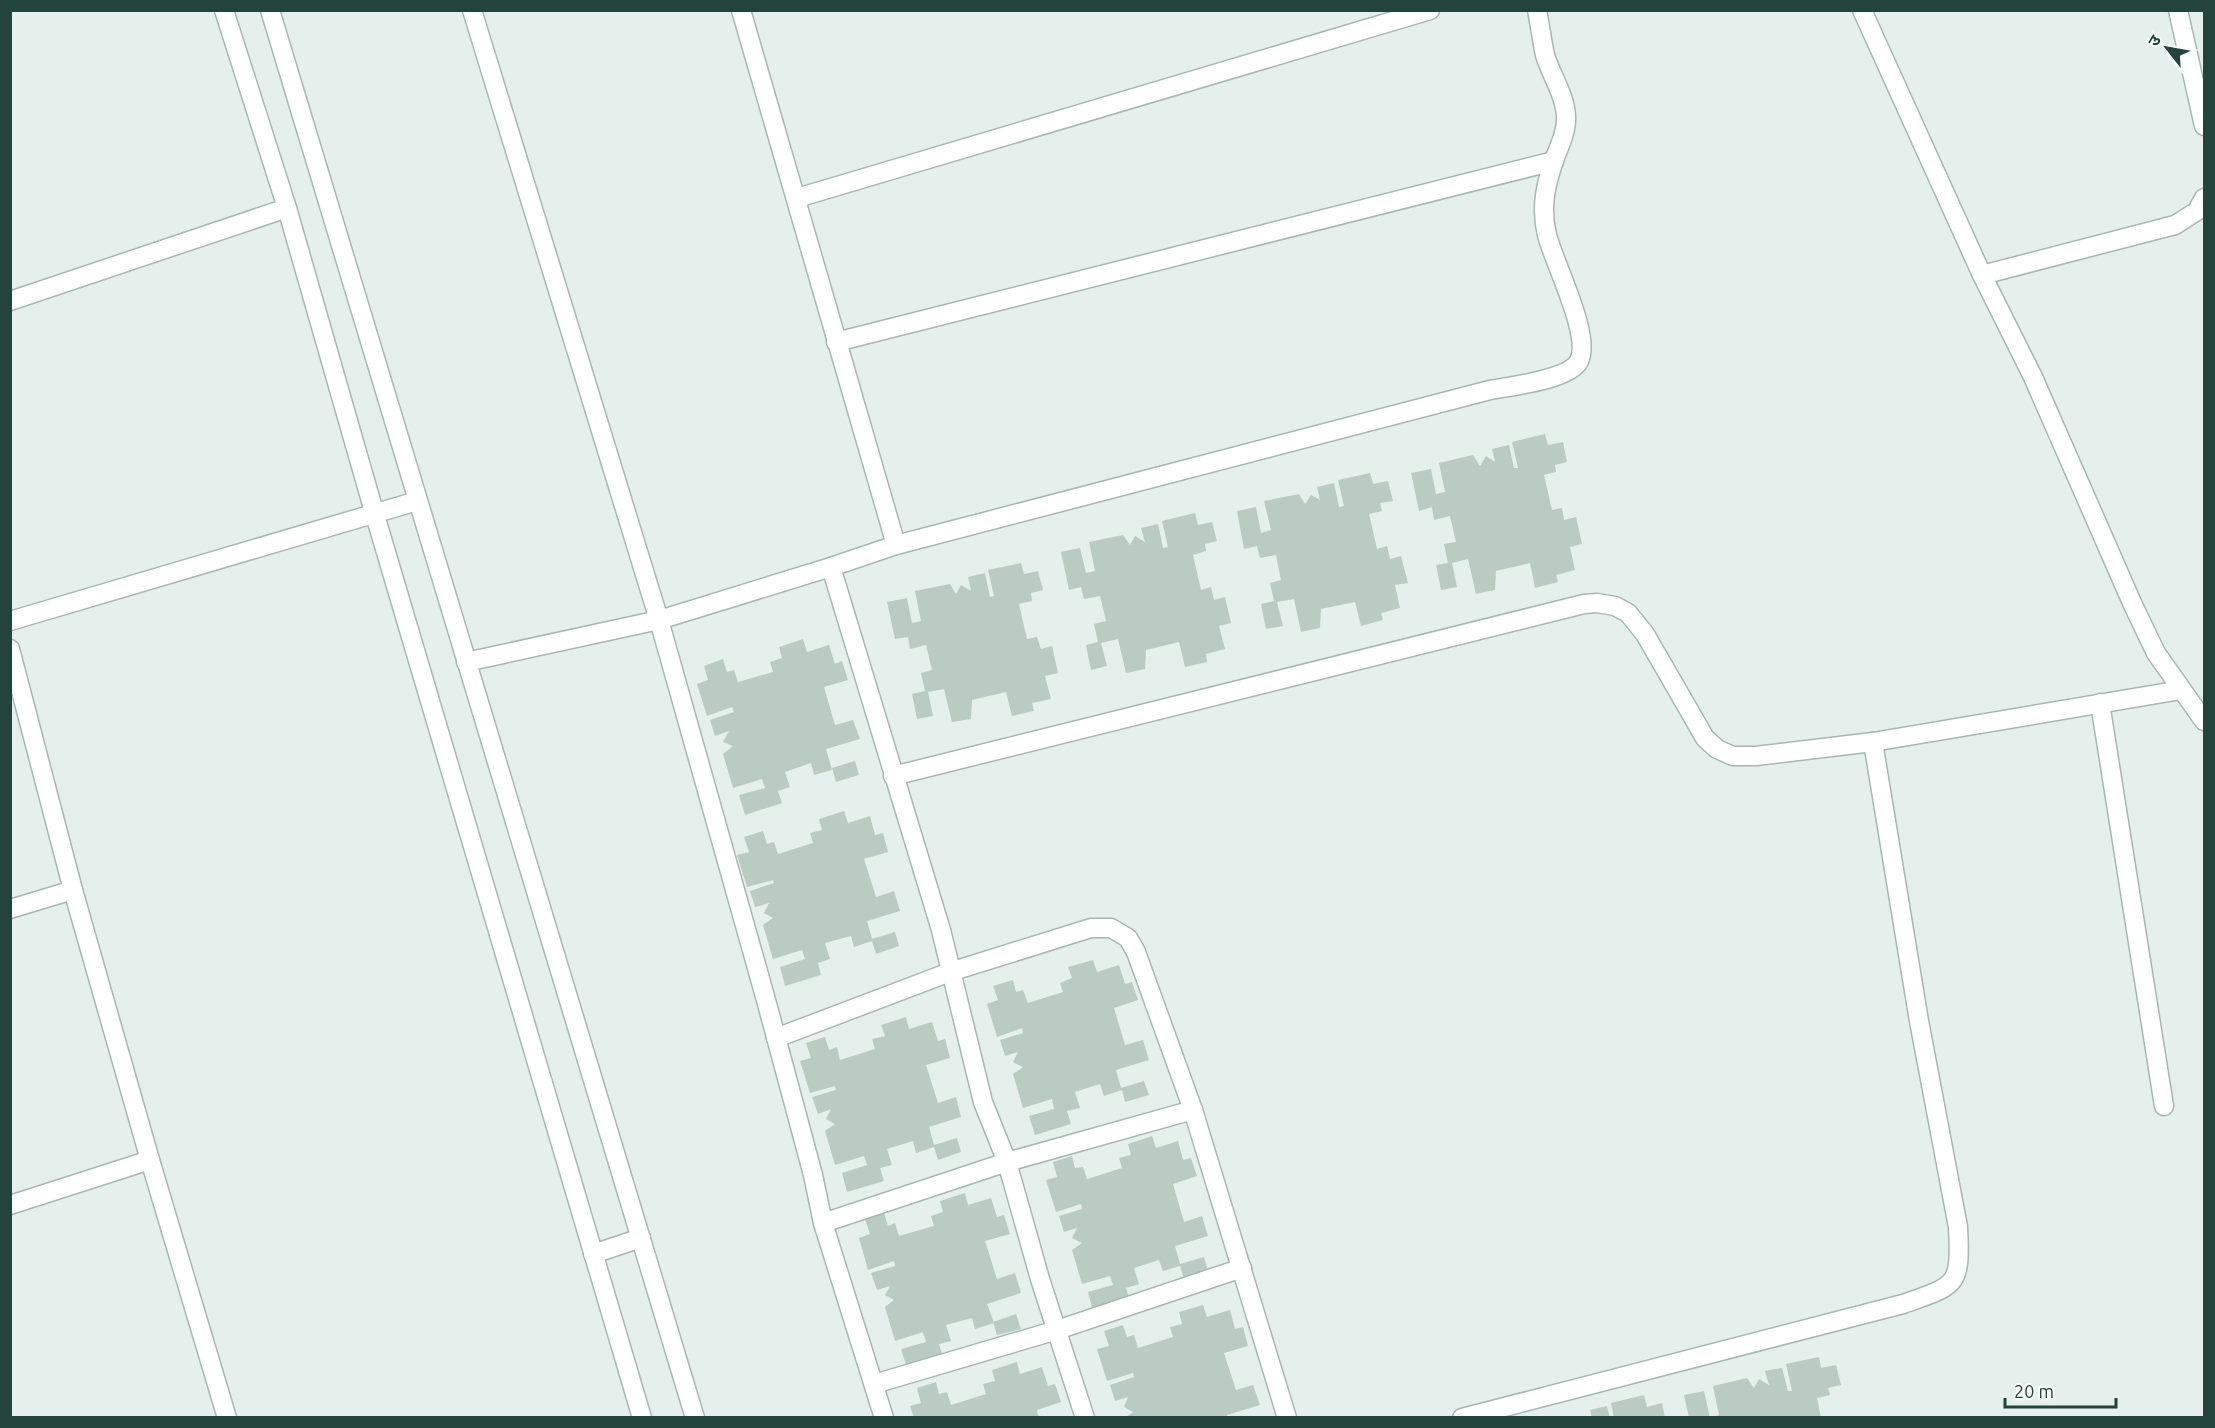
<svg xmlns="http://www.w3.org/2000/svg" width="2215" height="1428" font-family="Ubuntu,'Noto Sans Devanagari',sans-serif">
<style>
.building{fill:#bacbc4}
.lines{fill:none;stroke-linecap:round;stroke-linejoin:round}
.minor-casing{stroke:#a7b8b2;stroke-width:21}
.minor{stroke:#fff;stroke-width:18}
</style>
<rect width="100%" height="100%" fill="#e5efeb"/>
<g class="building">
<path d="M1545,434L1548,445L1563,442L1567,462L1555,465L1556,472L1544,475L1552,510L1562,508L1564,520L1576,517L1582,544L1570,547L1575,570L1556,575L1558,582L1535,588L1530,563L1496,571L1495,590L1476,594L1468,559L1452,563L1457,587L1441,590L1436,565L1448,563L1444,544L1456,542L1450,516L1434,520L1432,507L1419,511L1411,473L1431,469L1436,494L1445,492L1439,463L1473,455L1480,466L1486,456L1495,462L1492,449L1509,445L1514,468H1518L1512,442Z"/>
<path d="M1370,473L1373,484L1388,481L1393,501L1380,503L1382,511L1369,514L1377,549L1387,546L1390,559L1401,556L1408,583L1395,585L1400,608L1381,613L1383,620L1361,626L1355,602L1321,609L1320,628L1301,632L1294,599L1277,602L1283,626L1266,629L1261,604L1274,601L1270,583L1281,580L1276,555L1260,558L1257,546L1244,549L1237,511L1256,507L1261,533L1271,530L1264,501L1299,494L1305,504L1311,495L1320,500L1317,487L1334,483L1339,507L1344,506L1338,480Z"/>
<path d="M1195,513L1198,525L1212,522L1217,541L1205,544L1206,551L1193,555L1201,590L1211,587L1214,600L1225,597L1231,623L1219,626L1225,649L1206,654L1207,662L1185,667L1179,642L1146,650L1145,669L1126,673L1118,639L1101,643L1107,666L1091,670L1086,645L1098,642L1094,624L1106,621L1100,596L1084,599L1081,587L1069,590L1061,552L1080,548L1086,573L1095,571L1089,542L1123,535L1130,545L1135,536L1145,542L1141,528L1158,524L1163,548L1168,547L1162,521Z"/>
<path d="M1021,563L1024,574L1038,571L1043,590L1031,593L1032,601L1019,604L1027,639L1037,637L1041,649L1052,646L1058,673L1045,676L1051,699L1032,703L1034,711L1012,716L1006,692L972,700L971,719L952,722L944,689L928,692L933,716L917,719L912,694L925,691L921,673L932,670L926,645L910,649L908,637L895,639L887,602L907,598L912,623L921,621L915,591L950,584L956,594L961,585L971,591L968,577L985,573L990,597L994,596L988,570Z"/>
<path d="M803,639L807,652L829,645L835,664L842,661L848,680L824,687L835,725L853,720L860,739L826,749L832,770L814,775L811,763L785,772L790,787L778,791L782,803L745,815L739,795L765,788L762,779L733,788L723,754L733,746L723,742L729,731L715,736L710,720L734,712L732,707L707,716L697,684L708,680L704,666L723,659L727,672L734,670L738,682L773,672L770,662L782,658L779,647Z"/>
<path d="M855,761L859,775L836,782L832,768Z"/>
<path d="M844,811L848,823L870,816L875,835L883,833L888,852L864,859L876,897L894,891L900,911L867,921L872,939L895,932L899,946L876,954L872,941L854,947L851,936L825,943L830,959L818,963L821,975L785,986L780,967L805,959L802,950L773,959L763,925L773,918L764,913L769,903L755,907L750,891L774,883L773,880L747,887L737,855L749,852L744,837L763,831L767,844L774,842L778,854L813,843L810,833L822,830L819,819Z"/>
<path d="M1093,960L1097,972L1119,965L1125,984L1132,982L1138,1000L1114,1008L1125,1045L1143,1040L1149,1060L1116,1070L1121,1088L1144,1081L1149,1095L1125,1102L1122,1090L1104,1096L1100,1084L1075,1092L1080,1108L1067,1111L1071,1124L1035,1135L1029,1116L1054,1109L1052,1099L1023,1108L1013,1074L1023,1067L1013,1062L1018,1052L1005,1056L1000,1040L1023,1033L1022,1028L997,1037L987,1004L998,1000L993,986L1013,980L1016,992L1023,990L1028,1003L1063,992L1060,983L1072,978L1068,967Z"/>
<path d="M906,1017L909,1029L932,1022L938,1041L945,1039L950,1058L926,1065L938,1103L956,1097L961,1117L929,1127L934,1145L957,1138L961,1152L938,1160L934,1147L916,1153L913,1141L887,1149L892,1165L880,1168L884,1181L847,1192L842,1173L867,1165L864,1156L835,1165L825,1131L835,1124L826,1119L831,1109L818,1114L812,1097L836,1090L835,1086L810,1093L800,1061L811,1058L806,1043L825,1037L829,1050L837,1047L840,1060L875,1049L872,1039L885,1036L881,1025Z"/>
<path d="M1152,1136L1156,1148L1178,1141L1183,1160L1191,1158L1197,1176L1173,1184L1184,1222L1202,1216L1208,1236L1175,1246L1180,1264L1204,1257L1208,1271L1184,1279L1180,1266L1163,1271L1159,1260L1134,1268L1139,1284L1126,1288L1130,1300L1093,1311L1088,1292L1113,1285L1110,1276L1082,1284L1072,1250L1082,1243L1072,1238L1077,1228L1064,1232L1059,1216L1082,1209L1081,1204L1056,1212L1046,1180L1057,1177L1053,1162L1072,1156L1075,1168L1083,1167L1087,1179L1122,1168L1119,1158L1131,1155L1128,1144Z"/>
<path d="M965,1193L968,1205L991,1198L997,1217L1004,1215L1010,1234L985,1241L997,1279L1015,1273L1021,1293L987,1304L994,1323L975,1329L972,1318L946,1325L951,1341L939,1344L943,1357L907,1368L901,1349L926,1342L923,1332L895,1341L885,1307L894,1300L885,1295L890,1286L877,1290L871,1273L895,1266L894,1261L868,1270L859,1238L870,1234L865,1219L884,1213L888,1226L895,1223L899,1236L934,1226L931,1216L943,1212L940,1201Z"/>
<path d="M1203,1305L1207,1317L1230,1310L1235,1329L1243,1327L1248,1346L1224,1353L1236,1390L1253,1385L1260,1405L1227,1415V1418H1125L1133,1412L1124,1407L1128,1397L1115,1401L1110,1385L1134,1377L1133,1373L1107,1381L1097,1349L1109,1346L1104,1331L1123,1325L1127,1337L1134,1335L1138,1348L1173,1337L1170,1327L1182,1324L1179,1312Z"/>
<path d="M1016,1314L1021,1329L997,1335L993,1322Z"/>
<path d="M1819,1357L1821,1368L1836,1365L1841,1385L1828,1388L1830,1395L1817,1398L1821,1418H1712L1719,1415L1713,1386L1747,1378L1754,1388L1759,1379L1769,1385L1765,1371L1782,1368L1788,1391H1792L1786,1364Z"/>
<path d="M1017,1362L1020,1374L1042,1367L1048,1386L1055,1384L1061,1402L1037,1410L1039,1418H914L910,1406L921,1403L917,1388L936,1382L939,1394L947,1392L951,1405L986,1394L983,1384L995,1381L992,1370Z"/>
<path d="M1704,1391L1710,1418H1689L1684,1395Z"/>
<path d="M1644,1395L1647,1407L1662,1403L1665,1418H1614L1611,1403Z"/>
<path d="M1607,1406L1610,1418H1592L1590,1410Z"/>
</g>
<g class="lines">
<g class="minor-casing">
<g id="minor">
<path d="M224,10L287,208L375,515L642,1418"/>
<path d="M270,10L695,1418"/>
<path d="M472,10L659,620L766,1000L813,1175L823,1223L884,1418"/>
<path d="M741,10C794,188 843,367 896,545"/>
<path d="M1862,10L1982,275L2033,377L2133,605L2156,653L2204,721"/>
<path d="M2178,10L2204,126"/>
<path d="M797,198L1430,10"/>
<path d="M1982,275L2175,225L2197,211L2204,198"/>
<path d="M10,301L287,208"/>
<path d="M836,342L1554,161"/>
<path d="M831,567L941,930L983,1102L1007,1162L1040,1279L1085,1418"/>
<path d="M10,621L417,501"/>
<path d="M10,649L73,890L150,1160L227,1418"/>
<path d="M466,662L659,620L831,567L896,545L1490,390C1511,386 1569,380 1579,361C1592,336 1554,263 1547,235C1540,207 1546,182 1556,155C1561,143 1567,129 1566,116C1565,95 1551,75 1545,55C1542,41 1540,25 1537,10"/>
<path d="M2100,703L2164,1106"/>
<path d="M893,776L1584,604L1597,603L1615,606L1628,613L1645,634L1705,738L1717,749L1733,756H1756L1873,742L2181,690"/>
<path d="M10,909L73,890"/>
<path d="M776,1038L950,972L1091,928H1111L1128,938L1136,952L1193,1110L1287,1418"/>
<path d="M10,1205L150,1160"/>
<path d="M823,1223L1007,1162L1193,1110"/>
<path d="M593,1254L641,1238"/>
<path d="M874,1384L1057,1330L1242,1268"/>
<path d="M1462,1418L1903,1304C1957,1285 1961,1287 1958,1227L1919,1021L1873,742"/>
</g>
</g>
<use href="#minor" class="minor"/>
</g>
<rect width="2215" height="1428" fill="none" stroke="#22443a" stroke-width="24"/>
<g transform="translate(2167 48) rotate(301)" stroke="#f7fbf9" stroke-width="4.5" paint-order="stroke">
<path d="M0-4.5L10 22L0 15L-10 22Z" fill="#22443a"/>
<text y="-9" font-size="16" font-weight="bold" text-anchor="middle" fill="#22443a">उ</text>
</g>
<path d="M2005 1398v9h111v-9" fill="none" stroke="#22443a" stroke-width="3"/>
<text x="2014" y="1398" font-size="18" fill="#22443a" stroke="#f7fbf9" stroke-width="4.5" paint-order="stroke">20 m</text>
</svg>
